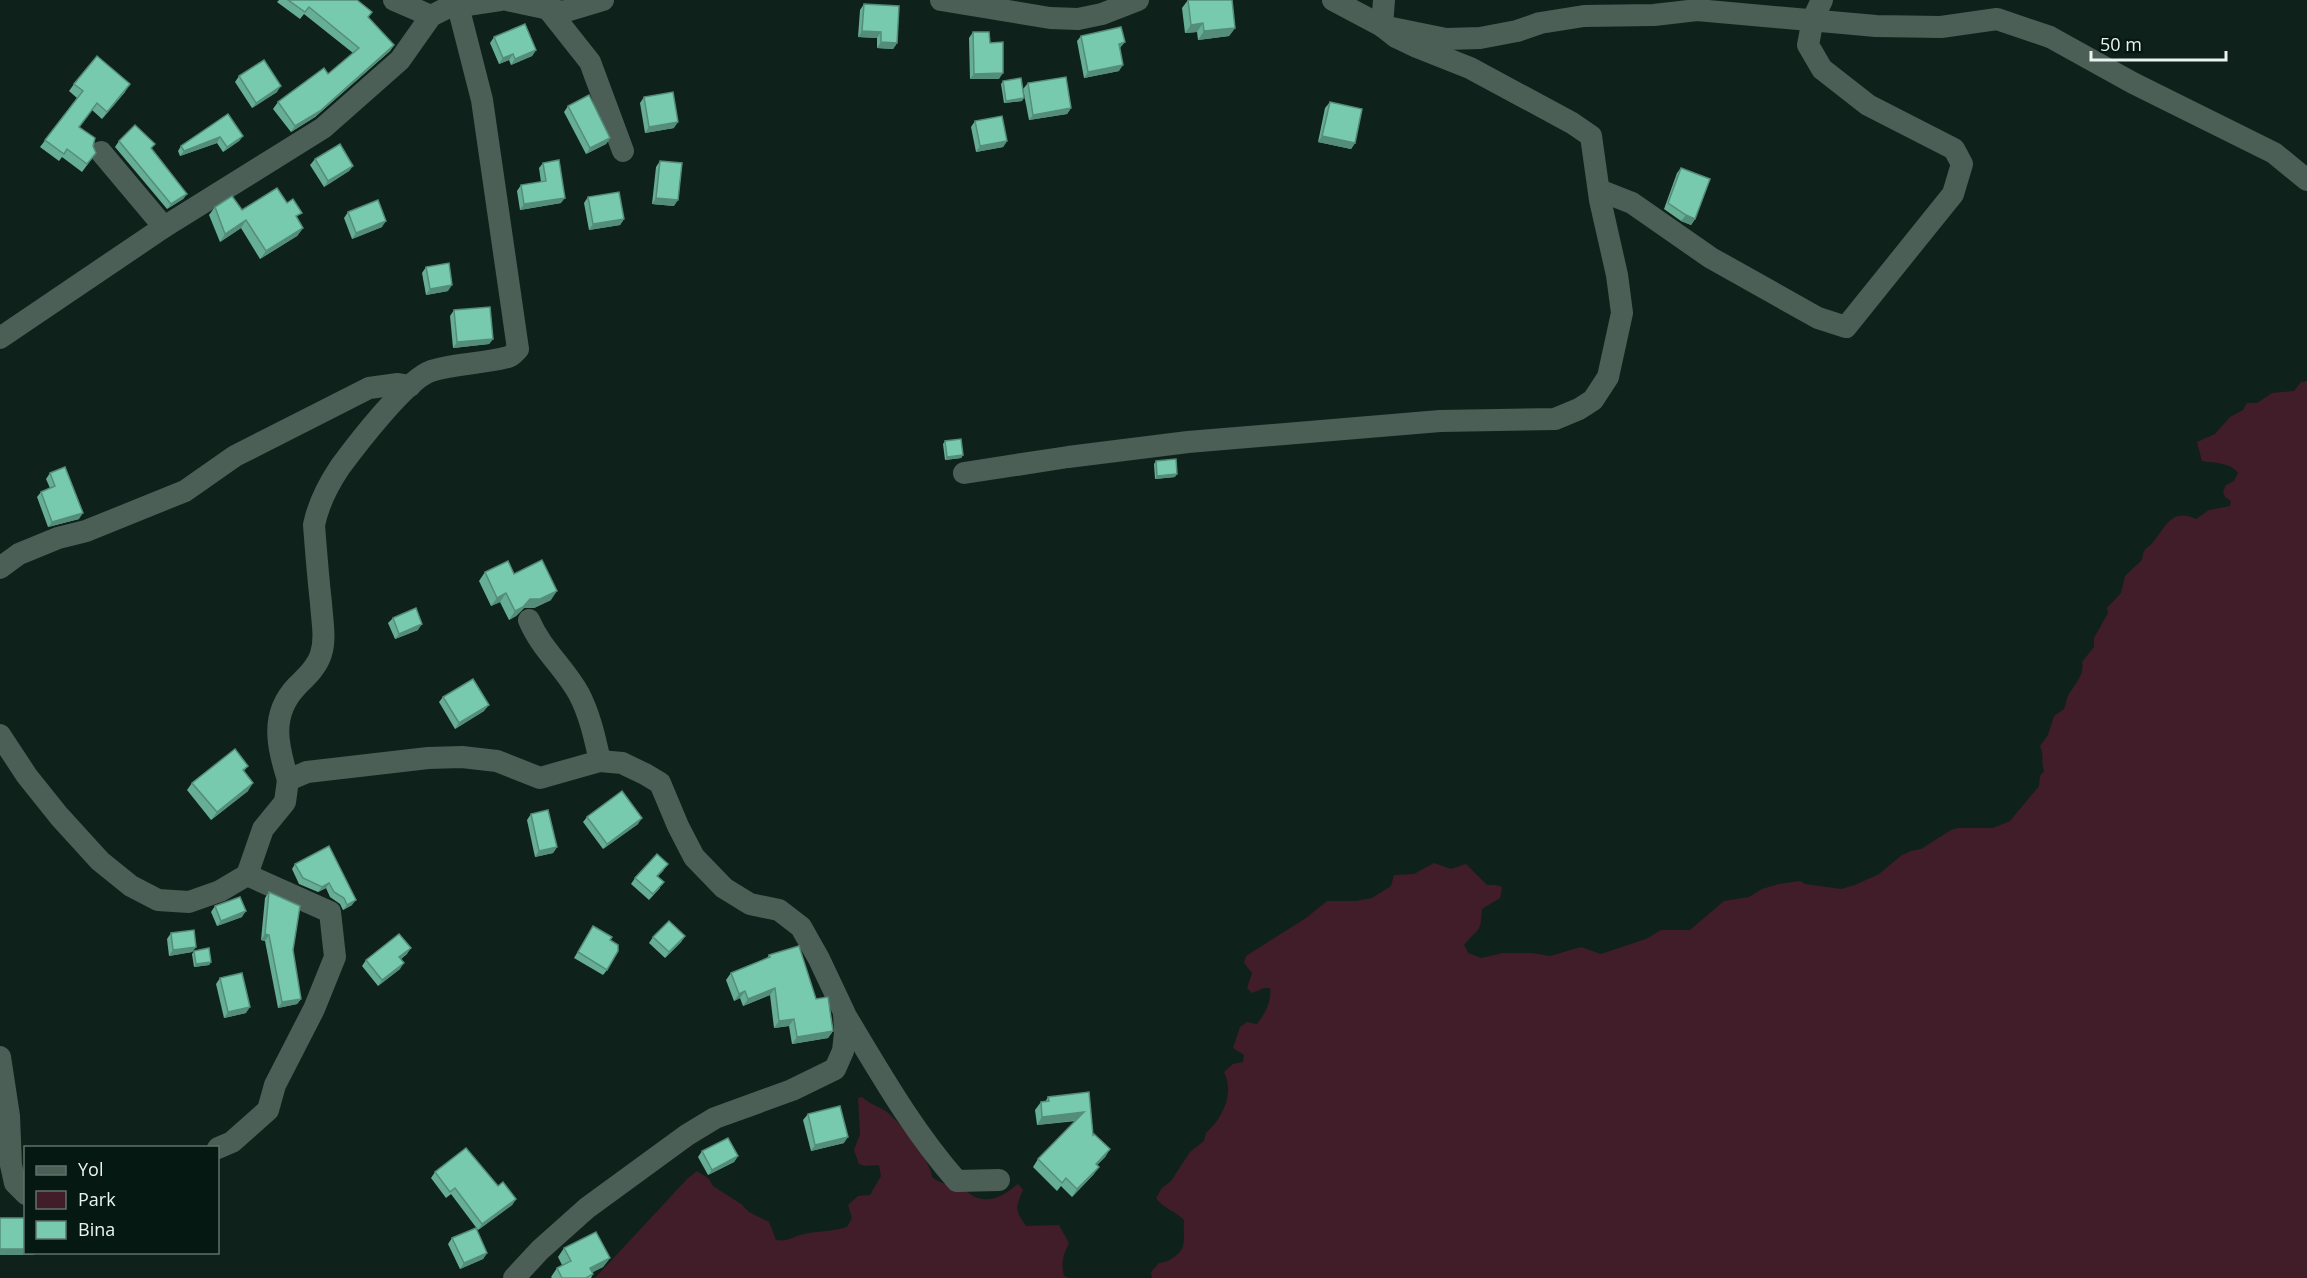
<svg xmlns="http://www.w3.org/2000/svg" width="2307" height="1278" font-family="'Open Sans',sans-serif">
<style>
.green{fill:#411d29}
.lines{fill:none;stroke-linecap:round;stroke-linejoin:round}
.minor{stroke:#4b5f57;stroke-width:22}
.wall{fill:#67ae96}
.shaded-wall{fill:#548d7a}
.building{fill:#78caae;stroke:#548d7a;stroke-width:1.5}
</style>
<rect width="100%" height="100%" fill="#0f211b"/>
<g class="green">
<path d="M2307,381V1278H1152L1151,1272L1159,1263C1168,1263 1181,1254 1183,1246C1185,1238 1183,1228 1184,1220C1175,1211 1163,1208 1156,1198L1162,1188L1171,1181L1190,1152L1204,1141L1206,1133C1222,1119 1235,1093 1224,1072L1233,1064L1243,1062L1244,1055L1233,1048L1240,1027L1247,1022L1257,1024C1265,1014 1272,1001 1270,988H1264L1252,993L1247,988L1252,973L1244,963L1246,956L1306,918L1327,901H1356L1372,898L1391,886L1394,875L1414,874L1434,863L1451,869L1466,864L1487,885H1496L1502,887L1500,898L1482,909C1480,935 1480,926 1464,945L1468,953L1481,958L1503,953H1532L1550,956L1581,947L1601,954L1646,939L1661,930H1690L1724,901L1749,897L1762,889L1779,884L1800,881L1805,884L1841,889L1855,885L1879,874L1902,855L1911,851L1921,849L1951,830L1958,828H1993L2010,821L2039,786L2040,776L2044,771C2041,762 2044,754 2040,746L2048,735L2054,716L2064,709C2066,704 2066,699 2069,694C2075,684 2085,674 2082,662L2094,647V638L2108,613L2107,608L2121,593L2125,576L2142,560C2144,546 2147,550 2154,541C2167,525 2172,508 2196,519L2209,510L2230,506L2231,501L2225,497L2223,491L2226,485L2234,481L2238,473C2230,462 2215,463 2202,461L2197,442L2215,434L2230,417L2243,410L2247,403H2257L2272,393L2294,391L2301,382Z"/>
<path d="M862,1097C869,1103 874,1105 882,1109C897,1116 931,1161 932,1177C942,1185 952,1185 963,1189C967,1191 971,1195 975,1197C993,1204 1005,1194 1018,1184L1023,1190C1015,1208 1015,1210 1026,1226L1059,1225L1069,1243C1063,1255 1061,1263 1064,1276L1069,1278H595L688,1178L697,1171L709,1179L713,1186L741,1204L749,1212L769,1222L776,1240C789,1242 791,1237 804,1234C818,1231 832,1232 847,1227L852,1218L848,1205L858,1196L870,1195L881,1176L879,1165L865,1166L859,1164L854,1150L860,1134L858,1098Z"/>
</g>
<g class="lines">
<g class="minor">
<path d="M394,0L431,16"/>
<path d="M507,0L563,12L603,0"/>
<path d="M941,0L1050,18L1078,19L1102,14L1138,0"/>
<path d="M1333,0L1382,26L1446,39L1480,38L1517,31L1540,23L1584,16L1654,15L1697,10L1876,26L1941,27L1997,19L2050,37L2133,83L2274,153L2307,180"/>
<path d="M548,9L590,62L623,151"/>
<path d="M101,152L164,227"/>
<path d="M1599,190L1632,203L1711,258L1818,318L1846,327L1953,194L1962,164L1954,149L1868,105L1822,69L1808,45L1813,19L1822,0"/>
<path d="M0,338L164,227L323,128L400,60L431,16L447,8L500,0"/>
<path d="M964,473L1068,457L1188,442L1440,421L1555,419L1579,409L1593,400L1608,377L1622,313L1617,275L1600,200L1591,136L1572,123L1470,68L1417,47L1396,37L1382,26L1384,0"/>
<path d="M0,568L19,554L58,538L86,531L185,491L235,456L369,388L398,384L410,386"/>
<path d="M529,620C541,649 565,668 579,694C590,715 595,739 600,761"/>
<path d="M0,735L27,776L59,816L100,861L131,886L158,900L189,902L220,891L247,875L263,829L285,802L288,780L307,772L428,758L462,757L497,761L540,778L600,761L622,763L645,774L660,783L678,826L694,857L724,888L750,904L779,910L801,927L819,959L844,1012L845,1033L843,1051L835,1069L792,1090L715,1118L687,1135L587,1208L540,1250L514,1278"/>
<path d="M288,780C278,747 269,715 297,686C306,677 317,667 321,654C326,638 322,620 321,603C318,577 316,551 314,525C318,505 328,485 340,467C357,444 406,380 431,371C456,363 483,364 508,357C512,356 515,352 518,349L482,100L458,6"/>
<path d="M844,1013C879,1071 912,1130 957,1181L999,1180"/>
<path d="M0,1057L9,1116L11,1165L15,1183L26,1194"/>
<path d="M218,1148L232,1142L268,1110L275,1085L314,1009L335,957L330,912L247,875"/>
</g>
</g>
<g class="wall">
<path d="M279,0H357L368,18L394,45L390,51L315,117L291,132L273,109L278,102L328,74L353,53L304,14L300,19L277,2Z"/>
<path d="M1188,0L1235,28L1229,36L1198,40L1197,32L1185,33L1182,8Z"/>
<path d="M864,4L897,43L893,49L877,48V38L858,37L860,10Z"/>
<path d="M973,32L990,43L999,79H970L969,38Z"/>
<path d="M1081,36L1120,48L1119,71L1084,78L1077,41Z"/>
<path d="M494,37L536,50L532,56L511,65L509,60L499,64L490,43Z"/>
<path d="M239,76L277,92L252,108L235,82Z"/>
<path d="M1003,81L1022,101L1004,103L1001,84Z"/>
<path d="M1028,83L1071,108L1067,114L1029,120L1023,89Z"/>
<path d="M74,84L125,92L102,119L92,110L79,127L93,146L96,153L82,172L62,157L59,161L40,147L77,98L69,91Z"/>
<path d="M644,97L674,128L645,133L640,103Z"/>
<path d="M1330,102L1355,143L1351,149L1318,142L1325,108Z"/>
<path d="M568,106L610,138L606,144L586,154L564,112Z"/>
<path d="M228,114L243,136L239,141L223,152L217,143L180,156L178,151L181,146Z"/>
<path d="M975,121L1007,141L1003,147L976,152L971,127Z"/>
<path d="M119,141L151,149L187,194L183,199L167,209L115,147Z"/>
<path d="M315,159L353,166L349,171L324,187L310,165Z"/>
<path d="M660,161L674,206L652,204L656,167Z"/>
<path d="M543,163L561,203L520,210L517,191L521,185L541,182L539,168Z"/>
<path d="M1681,168L1695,219L1691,225L1681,221L1664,209L1677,173Z"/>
<path d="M588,197L624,219L620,225L589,230L584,203Z"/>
<path d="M215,207L297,219L303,228L297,236L260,259L241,228L220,242L209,215Z"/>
<path d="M348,212L382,227L352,239L344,218Z"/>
<path d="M426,267L448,291L426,295L422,273Z"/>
<path d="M454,310L493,339L489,344L453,348L450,316Z"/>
<path d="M945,441L963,455L961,458L945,460L943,444Z"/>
<path d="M1156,461L1175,477L1155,479L1154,464Z"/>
<path d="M50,473L79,519L48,527L37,497L41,492L50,488L46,479Z"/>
<path d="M485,572L514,574L551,600L534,608H524L516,616L509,620L500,602L491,606L479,581Z"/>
<path d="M393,618L418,630L395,639L388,623Z"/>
<path d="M443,697L484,711L455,729L439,702Z"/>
<path d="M248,766L244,771L248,791L211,820L187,790L192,783Z"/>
<path d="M531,814L557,847L553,853L535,857L527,820Z"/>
<path d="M587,817L638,824L603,849L583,822Z"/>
<path d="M329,846L352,905L343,910L340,904L330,897L326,888L318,892L299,884L292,869L295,864Z"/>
<path d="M664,870L658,876L660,888L649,900L631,884L635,878Z"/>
<path d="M269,892L293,950L301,999L297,1004L278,1008L265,941L261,940L265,898Z"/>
<path d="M215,906L242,917L217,926L211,912Z"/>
<path d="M593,926L607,970L603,975L574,958Z"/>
<path d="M171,933L196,947L192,952L169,956L167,939Z"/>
<path d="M685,936L681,942L665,958L649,943L653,937Z"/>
<path d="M194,951L211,962L209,965L194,967L192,954Z"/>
<path d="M407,954L401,959L400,969L378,986L362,966L366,960Z"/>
<path d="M769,955L816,999L833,1031L828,1038L792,1044L789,1026L774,1028L770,995L743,1006L740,998L734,1001L726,980L731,973L767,958Z"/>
<path d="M220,978L246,1013L224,1018L216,984Z"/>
<path d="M1089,1092L1093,1135L1094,1134L1110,1149L1105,1157L1097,1165L1099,1167L1093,1175L1072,1197L1061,1186L1057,1191L1033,1167L1038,1159L1076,1121L1037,1125L1035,1110L1041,1102H1045L1048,1097Z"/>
<path d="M808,1114L844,1143L811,1151L803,1120Z"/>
<path d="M702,1151L738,1156L734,1162L708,1175L698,1157Z"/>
<path d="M435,1172L498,1186L516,1199L512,1205L478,1230L451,1194L446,1198L431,1178Z"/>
<path d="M452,1238L487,1253L483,1259L460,1269L448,1244Z"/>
<path d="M564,1248L610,1258L603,1267L592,1272L593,1274L591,1278H552L551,1277L557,1268L562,1265L558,1257Z"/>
</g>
<g class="shaded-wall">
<path d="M1203,23L1197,32L1185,33L1191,25Z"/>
<path d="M1235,28L1229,36L1198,40L1204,31Z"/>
<path d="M862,31L881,32L877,38L858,37Z"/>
<path d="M881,42L897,43L893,49L877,48Z"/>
<path d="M1125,42L1120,48L1115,50L1119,44Z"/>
<path d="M394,45L390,51L315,117L291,132L295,126Z"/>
<path d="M536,50L532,56L511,65L515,59Z"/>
<path d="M513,54L509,60L499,64L503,58Z"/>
<path d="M1123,65L1119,71L1084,78L1088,72Z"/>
<path d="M1003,73L999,79H970L974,74Z"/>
<path d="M130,84L125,92L102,119L107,112Z"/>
<path d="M281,86L277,92L252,108L256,103Z"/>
<path d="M1024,98L1022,101L1004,103L1006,101Z"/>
<path d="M1071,108L1067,114L1029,120L1033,115Z"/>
<path d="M678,122L674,128L645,133L649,127Z"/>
<path d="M243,136L239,141L223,152L227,147Z"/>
<path d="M1322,136L1355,143L1351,149L1318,142Z"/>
<path d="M220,137L217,143L180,156L184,151Z"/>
<path d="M610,138L606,144L586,154L590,148Z"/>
<path d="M1007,141L1003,147L976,152L980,146Z"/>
<path d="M353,166L349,171L324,187L328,181Z"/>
<path d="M187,194L183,199L167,209L171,204Z"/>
<path d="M565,198L561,203L520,210L524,204Z"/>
<path d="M656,198L678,200L674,206L652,204Z"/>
<path d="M1686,215L1695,219L1691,225L1681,221Z"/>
<path d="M624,219L620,225L589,230L593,224Z"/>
<path d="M246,220L241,228L220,242L225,234Z"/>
<path d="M386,221L382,227L352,239L356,233Z"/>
<path d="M303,228L297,236L260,259L266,251Z"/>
<path d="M452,285L448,291L426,295L430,289Z"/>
<path d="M493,339L489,344L453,348L457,342Z"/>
<path d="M963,455L961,458L945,460L947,457Z"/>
<path d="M1177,474L1175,477L1155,479L1157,476Z"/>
<path d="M83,513L79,519L48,527L52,522Z"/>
<path d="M557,591L551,600L534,608H524L516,616L509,620L515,611L530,599Z"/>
<path d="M506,593L500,602L491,606L497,598Z"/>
<path d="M422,624L418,630L395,639L399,634Z"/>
<path d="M489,705L484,711L455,729L459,723Z"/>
<path d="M253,783L248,791L211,820L217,812Z"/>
<path d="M642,818L638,824L603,849L607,844Z"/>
<path d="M557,847L553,853L535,857L539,851Z"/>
<path d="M329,883L326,888L318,892L322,887Z"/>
<path d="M356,900L352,905L343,910L347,905Z"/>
<path d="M246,911L242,917L217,926L221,921Z"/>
<path d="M265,934L269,935L265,941L261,940Z"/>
<path d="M685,936L681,942L665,958L669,952Z"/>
<path d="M196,947L192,952L169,956L173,950Z"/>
<path d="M411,948L407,954L395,963L399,957Z"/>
<path d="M211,962L209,965L194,967L196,964Z"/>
<path d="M404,963L400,969L378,986L382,980Z"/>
<path d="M775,988L770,995L743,1006L748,999Z"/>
<path d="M745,991L740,998L734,1001L739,994Z"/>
<path d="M301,999L297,1004L278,1008L282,1002Z"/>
<path d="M250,1007L246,1013L224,1018L228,1012Z"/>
<path d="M794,1019L789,1026L774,1028L779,1021Z"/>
<path d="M833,1031L828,1038L792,1044L797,1037Z"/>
<path d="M1084,1112L1079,1120L1037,1125L1042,1117Z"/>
<path d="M848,1137L844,1143L811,1151L815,1145Z"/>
<path d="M1110,1149L1105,1157L1090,1172L1096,1164Z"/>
<path d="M738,1156L734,1162L708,1175L712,1170Z"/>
<path d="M1099,1167L1093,1175L1072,1197L1077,1189Z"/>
<path d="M516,1199L512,1205L478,1230L482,1224Z"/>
<path d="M0,1249H26V1252H36L34,1255H0Z"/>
<path d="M487,1253L483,1259L460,1269L464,1263Z"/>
<path d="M610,1258L603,1267L584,1277L590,1268Z"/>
</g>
<g class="building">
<path d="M288,0H357L372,12L368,17L394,45L320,111L295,126L278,102L324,68L328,74L359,48L309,7L305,12Z"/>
<path d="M1188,0H1232L1235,28L1204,31L1203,23L1191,25Z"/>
<path d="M864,4L899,6L897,43L881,42V32L862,31Z"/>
<path d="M525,24L536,50L515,59L513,54L503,58L494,37Z"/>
<path d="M1121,27L1125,42L1119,44L1123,65L1088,72L1081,36Z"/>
<path d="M973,32H989L990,43L1003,42V73L974,74Z"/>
<path d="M97,56L130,84L107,112L97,103L79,127L95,138L93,146L96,153L87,164L67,149L64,154L45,140L83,91L74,84Z"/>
<path d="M264,60L281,86L256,103L239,76Z"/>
<path d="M1066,77L1071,108L1033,115L1028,83Z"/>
<path d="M1021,78L1024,98L1006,101L1003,81Z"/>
<path d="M673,92L678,122L649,127L644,97Z"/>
<path d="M589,95L610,138L590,148L568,106Z"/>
<path d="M1330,102L1362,109L1355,143L1322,136Z"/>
<path d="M228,114L243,136L227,147L220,137L184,151L181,146Z"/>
<path d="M1002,116L1007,141L980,146L975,121Z"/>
<path d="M135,125L155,144L151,148L187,194L171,204L119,141Z"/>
<path d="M340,144L353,166L328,181L315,159Z"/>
<path d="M559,160L565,198L524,204L521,185L546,181L543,163Z"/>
<path d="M660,161L682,163L678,200L656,198Z"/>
<path d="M1681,168L1710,179L1695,219L1686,215L1668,203Z"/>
<path d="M277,188L287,203L293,199L302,213L296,216L303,228L266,251L246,220L225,234L215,207L232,196L242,210Z"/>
<path d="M619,192L624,219L593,224L588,197Z"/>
<path d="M378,200L386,221L356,233L348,212Z"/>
<path d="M449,263L452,285L430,289L426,267Z"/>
<path d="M490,307L493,339L457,342L454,310Z"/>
<path d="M961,439L963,455L947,457L945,441Z"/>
<path d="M1176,459L1177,474L1157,476L1156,461Z"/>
<path d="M65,467L83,513L52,522L41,492L55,486L50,473Z"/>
<path d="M542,560L557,591L540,599H530L523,607L515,611L506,593L497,598L485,572L508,561L514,574Z"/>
<path d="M416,608L422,624L399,634L393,618Z"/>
<path d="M473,679L489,705L459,723L443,697Z"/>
<path d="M235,749L248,766L243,770L253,783L217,812L192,783Z"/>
<path d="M622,791L642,818L607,844L587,817Z"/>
<path d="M548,810L557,847L539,851L531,814Z"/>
<path d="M329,846L356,900L347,905L344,898L334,892L329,883L322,887L303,878L295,864Z"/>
<path d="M657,854L668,864L657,876L664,882L653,894L635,878Z"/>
<path d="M269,892L300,906L293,950L301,999L282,1002L269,935L265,934Z"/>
<path d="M240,897L246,911L221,921L215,906Z"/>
<path d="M669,921L685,936L669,952L653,937Z"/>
<path d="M593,926L612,937L610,940L618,945V951L607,970L578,952Z"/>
<path d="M194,930L196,947L173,950L171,933Z"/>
<path d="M399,934L411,948L399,957L404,963L382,980L366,960Z"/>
<path d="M799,946L816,999L828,997L833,1031L797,1037L794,1019L779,1021L775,988L748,999L745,991L739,994L731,973L770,957L769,955Z"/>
<path d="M209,948L211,962L196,964L194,951Z"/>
<path d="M242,973L250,1007L228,1012L220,978Z"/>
<path d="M1089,1092L1093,1135L1094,1134L1110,1149L1096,1164L1099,1167L1077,1189L1066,1178L1062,1183L1038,1159L1084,1112L1042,1117L1041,1102L1049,1101L1048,1097Z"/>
<path d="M840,1106L848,1137L815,1145L808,1114Z"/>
<path d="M728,1138L738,1156L712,1170L702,1151Z"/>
<path d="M466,1148L498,1186L503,1182L516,1199L482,1224L455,1188L450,1192L435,1172Z"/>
<rect x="0" y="1218" width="26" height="31"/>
<path d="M476,1228L487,1253L464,1263L452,1238Z"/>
<path d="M596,1232L610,1258L590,1268L593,1274L586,1278H562L557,1268L571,1261L564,1248Z"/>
</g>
<rect x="24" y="1146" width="195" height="108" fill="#061812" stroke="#61706b" stroke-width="1.5"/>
<rect x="36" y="1166" width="30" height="9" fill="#4b5f57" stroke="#61706b" stroke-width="1.5"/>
<text x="78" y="1176" font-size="18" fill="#e9f4f0">Yol</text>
<rect x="36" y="1191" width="30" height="18" fill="#411d29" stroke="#61706b" stroke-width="1.5"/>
<text x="78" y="1206" font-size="18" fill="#e9f4f0">Park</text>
<rect x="36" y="1221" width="30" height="18" fill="#78caae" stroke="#61706b" stroke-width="1.5"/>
<text x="78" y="1236" font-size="18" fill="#e9f4f0">Bina</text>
<path d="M2091 51v9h135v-9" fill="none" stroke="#e9f4f0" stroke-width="3"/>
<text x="2100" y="51" font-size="18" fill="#e9f4f0" stroke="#061812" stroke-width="4.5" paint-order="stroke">50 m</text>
</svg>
